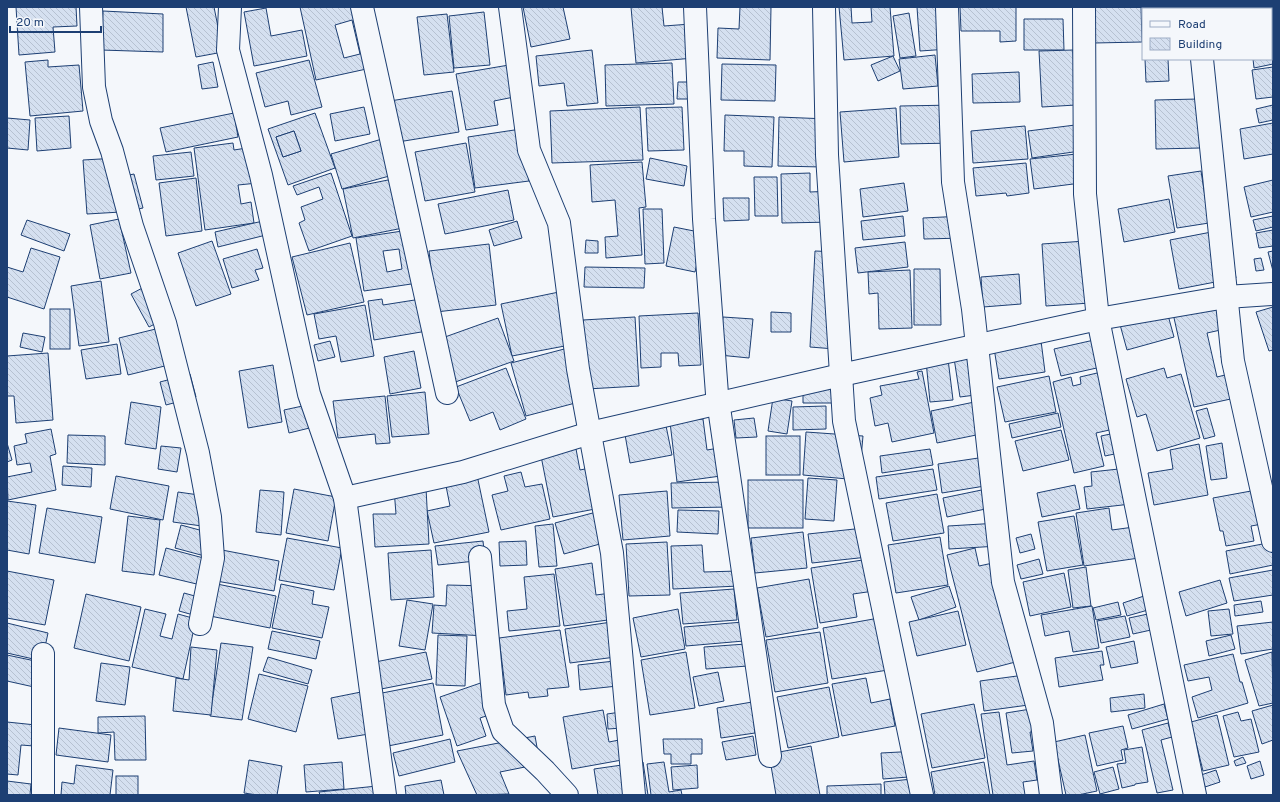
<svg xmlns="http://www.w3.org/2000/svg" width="1280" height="802" font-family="Overpass,sans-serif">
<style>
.building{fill:url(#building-back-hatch);stroke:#1d3f73;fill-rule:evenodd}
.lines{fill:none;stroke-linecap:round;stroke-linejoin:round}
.minor-casing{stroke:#1d3f73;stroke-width:24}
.minor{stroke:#f4f7fb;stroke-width:22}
</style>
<defs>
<pattern id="building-back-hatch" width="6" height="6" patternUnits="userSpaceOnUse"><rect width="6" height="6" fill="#d5e0f0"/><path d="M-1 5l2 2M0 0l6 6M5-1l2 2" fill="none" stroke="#b6c1d1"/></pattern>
</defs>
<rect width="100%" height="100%" fill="#f4f7fb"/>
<g class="building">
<path d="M16,7H76L77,26L53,27L55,52L19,55Z"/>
<path d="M186,7H214L223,52L196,57Z"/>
<path d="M300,7H361L371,68L316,80ZM352,20L360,54L344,58L335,25Z"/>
<path d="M523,7H563L570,39L531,47Z"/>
<path d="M631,7H662L664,26L691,24L694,58L636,63Z"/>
<path d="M740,7H771L770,60L717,58L718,28L739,29Z"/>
<path d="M839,7H851L852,23L872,22L871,7H890L894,56L844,60Z"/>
<path d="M917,7H947L949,49L920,51Z"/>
<path d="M960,7H1016V41L1000,42V31H961Z"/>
<path d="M1093,7H1141L1142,42L1094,43Z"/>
<rect x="1157" y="7" width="34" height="2"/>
<path d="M1216,7H1271L1272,33H1271V9H1216Z"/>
<path d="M266,8L271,36L302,30L307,56L254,66L244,12Z"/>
<path d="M103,11L163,14V52L101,50Z"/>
<path d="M484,12L490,65L454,68L449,16Z"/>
<path d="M909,13L916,56L900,58L893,16Z"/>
<path d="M447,14L454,72L424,75L417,17Z"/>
<path d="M1024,19H1063L1064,50H1024Z"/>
<path d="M1271,49L1273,55V64L1254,68L1253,59H1271Z"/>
<path d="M592,50L598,103L567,106L564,83L539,86L536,56Z"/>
<path d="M1073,50L1076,105L1042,107L1039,51Z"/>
<path d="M935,55L938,86L903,89L899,59Z"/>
<path d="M893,56L900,71L878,81L871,65Z"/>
<path d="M1145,59H1168L1169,81L1146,82Z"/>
<path d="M48,60V67L79,65L83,111L30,116L25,62Z"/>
<path d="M309,60L322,107L291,115L288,101L265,107L256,73Z"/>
<path d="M213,62L218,87L202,89L198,65Z"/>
<path d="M672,63L674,104L606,106L605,65Z"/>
<path d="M722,64L776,65L775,101L721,100Z"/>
<path d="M509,65L514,97L494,101L498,125L466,130L456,74Z"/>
<path d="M1273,67V97L1256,99L1252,70Z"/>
<path d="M1019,72L1020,102L973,103L972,74Z"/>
<path d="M678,82H698V99H677Z"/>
<path d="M452,91L459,132L398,142L390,101Z"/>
<path d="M1198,99L1200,148L1156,149L1155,100Z"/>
<path d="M955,105L956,143L901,144L900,106Z"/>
<path d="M1273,105V120L1259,123L1256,109Z"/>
<path d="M364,107L370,134L335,141L330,114Z"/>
<path d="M640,107L643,160L552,163L550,111Z"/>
<path d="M682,107L684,150L648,151L646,108Z"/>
<path d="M896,108L899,157L844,162L840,112Z"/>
<path d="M234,113L238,137L166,152L160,128Z"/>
<path d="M315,113L335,168L288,185L268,129ZM294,131L301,151L283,157L276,137Z"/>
<path d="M725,115L774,117L772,167L744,166V151H724Z"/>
<path d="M69,116L71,148L37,151L35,118Z"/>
<path d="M779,117L828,119L822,167L778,166Z"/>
<path d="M7,118L30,120L28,150L7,148Z"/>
<path d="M1273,123V154L1244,159L1240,129Z"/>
<path d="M1083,124L1087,150L1032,158L1028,131Z"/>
<path d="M1025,126L1028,159L973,163L971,131Z"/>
<path d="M521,129L529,181L475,188L468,137Z"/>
<path d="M294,131L301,151L283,157L276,137Z"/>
<path d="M382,139L393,175L342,189L331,154Z"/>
<path d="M233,143L234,150L253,147L258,183L238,185L241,204L251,202L254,223L205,230L194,148Z"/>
<path d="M466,143L475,192L425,201L415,152Z"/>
<path d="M191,152L194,176L156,180L153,156Z"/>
<path d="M1086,153L1089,182L1034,189L1030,159Z"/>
<path d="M118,158L121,212L87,214L83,160Z"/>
<path d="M650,158L687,166L684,186L646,179Z"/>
<path d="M642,162L646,207L639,208L642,255L606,258L605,237L618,236L615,200L592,202L590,165Z"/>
<path d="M1026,163L1029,193L1007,196L1006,193L976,196L973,168Z"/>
<path d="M1201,171L1209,223L1177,228L1168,176Z"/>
<path d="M331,173L352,236L309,251L299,223L305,220L301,207L323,199L319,187L297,195L293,186Z"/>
<path d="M810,173V192L833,191L834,222L782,223L781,174Z"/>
<path d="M134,174L143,208L129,211L120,177Z"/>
<path d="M754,177H777L778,216H755Z"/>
<path d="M196,178L202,231L166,236L159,183Z"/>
<path d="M398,178L408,227L353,238L343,189Z"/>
<path d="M1273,180V212L1251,217L1244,187Z"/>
<path d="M904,183L908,211L863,217L860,189Z"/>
<path d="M508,190L514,220L445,234L438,204Z"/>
<path d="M723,198H749V220L724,221Z"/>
<path d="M1169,199L1175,232L1124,242L1118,209Z"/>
<path d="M643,209H662L664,263L645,264Z"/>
<path d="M903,216L905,236L863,240L861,221Z"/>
<path d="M964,216V238L924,239L923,218Z"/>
<path d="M1273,216V227L1256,231L1253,220Z"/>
<path d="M119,219L131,273L100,279L90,225Z"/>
<path d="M27,220L70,234L64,251L21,235Z"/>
<path d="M263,221L266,235L218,247L215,232Z"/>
<path d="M517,221L522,238L494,246L489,230Z"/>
<path d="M674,227L704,233L695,272L666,266Z"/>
<path d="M1227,229L1236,278L1179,289L1170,240Z"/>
<path d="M409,230L418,283L364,291L356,238ZM399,249L402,269L387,272L383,251Z"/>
<path d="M1273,230V246L1259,248L1256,233Z"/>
<path d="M586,240L598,241V253H585Z"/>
<path d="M1100,240L1105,302L1046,306L1042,244Z"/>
<path d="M212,241L231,294L196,306L178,253Z"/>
<path d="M905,242L908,267L858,273L855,248Z"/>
<path d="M350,243L364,302L307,315L292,257Z"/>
<path d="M489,244L496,305L436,312L429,251Z"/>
<path d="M31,248L60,257L44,309L7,297V267L23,272Z"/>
<path d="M257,249L263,268L255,270L259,280L232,288L223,259Z"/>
<path d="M815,251L840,252L835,349L810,347Z"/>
<path d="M1273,251V271L1268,252Z"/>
<path d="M1261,258L1264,270L1256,271L1254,259Z"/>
<path d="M585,267L645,268L644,288L584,287Z"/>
<path d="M914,269H940L941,325H914Z"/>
<path d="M910,270L912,328L879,329L878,293L869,294L868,272Z"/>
<path d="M1019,274L1021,304L983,307L981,277Z"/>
<path d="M101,281L109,342L79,346L71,286Z"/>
<path d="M148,285L166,318L149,327L131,294Z"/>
<path d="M559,292L570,345L512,356L501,304Z"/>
<path d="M382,299L383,305L421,299L427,331L374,340L368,301Z"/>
<path d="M1229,304L1234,327L1207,333L1217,377L1225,375L1221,356L1240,352L1249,395L1194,407L1172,309Z"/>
<path d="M365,305L374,356L341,362L336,336L319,339L314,314Z"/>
<path d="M1273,307V350L1269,351L1256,312Z"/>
<path d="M1166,308L1174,337L1127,350L1119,321Z"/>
<rect x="50" y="309" width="20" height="40"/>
<path d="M771,312L791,313V332H771Z"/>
<path d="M698,313L701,365L679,366L678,353H661V367L641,368L639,316Z"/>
<path d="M635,317L639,386L587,389L583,320Z"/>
<path d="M723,317L753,319L749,358L719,355Z"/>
<path d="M498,318L514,361L447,385L431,342Z"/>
<path d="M172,325L181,362L128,375L119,338Z"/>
<path d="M23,333L45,337L42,352L20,347Z"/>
<path d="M1040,333L1045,372L999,379L994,348Z"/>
<path d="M1103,338L1110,365L1061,376L1054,349Z"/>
<path d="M330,341L335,357L318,361L314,345Z"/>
<path d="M117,344L121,374L86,379L81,350Z"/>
<path d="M568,348L583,401L526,416L511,363Z"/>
<path d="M414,351L421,388L390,394L384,357Z"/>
<path d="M48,353L53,420L16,423L14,396H7V356Z"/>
<path d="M978,356L983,394L960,397L954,358Z"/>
<path d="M948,359L953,400L930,402L926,361Z"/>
<path d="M273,365L282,422L248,428L239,371Z"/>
<path d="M506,368L526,419L500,430L493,412L470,421L456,387Z"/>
<path d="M1164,368L1167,378L1181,374L1200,438L1157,451L1146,414L1137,417L1126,379Z"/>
<path d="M1110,370L1123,427L1096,433L1104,466L1074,473L1053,382L1071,377L1073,386L1081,384L1080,377Z"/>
<path d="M922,371L934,433L892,442L888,423L875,426L870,398L882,395L880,386L919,379L917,372Z"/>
<path d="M190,374L196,397L166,405L160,382Z"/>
<path d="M1049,376L1056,412L1005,422L997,387Z"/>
<path d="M803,377H848L847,403H803Z"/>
<path d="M425,392L429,434L392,437L387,396Z"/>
<path d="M385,396L390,443L376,444L375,434L338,438L333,401Z"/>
<path d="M773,398L792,401L787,434L768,431Z"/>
<path d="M984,400L991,432L937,443L931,411Z"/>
<path d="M131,402L161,407L156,449L125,444Z"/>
<path d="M321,402L326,424L289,433L284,410Z"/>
<path d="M826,406V429L793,430V407Z"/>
<path d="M1207,408L1215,436L1204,439L1196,411Z"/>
<path d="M1058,413L1061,427L1012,438L1009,424Z"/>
<path d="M754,418L757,437L736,438L734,420Z"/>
<path d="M703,419L707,450L725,447L728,475L677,482L670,422Z"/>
<path d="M665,421L672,455L630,463L624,429Z"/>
<path d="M51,429L56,454L50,456L56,490L8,500L7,477L32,472L30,463L17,465L14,446L27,443L25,434Z"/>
<path d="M1061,430L1069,460L1023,471L1015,441Z"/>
<path d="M806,432L863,436L859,480L803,475Z"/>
<path d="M1120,432L1124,452L1105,456L1101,436Z"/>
<path d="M68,435L105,436V465L67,463Z"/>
<rect x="766" y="436" width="34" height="39"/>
<path d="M7,443L12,460L7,462Z"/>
<path d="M1222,443L1227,478L1211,480L1206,446Z"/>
<path d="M1199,444L1208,495L1154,505L1148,473L1173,469L1170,450Z"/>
<path d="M161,446L181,448L177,472L158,469Z"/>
<path d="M576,449L580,470L604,465L611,506L553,517L541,456Z"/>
<path d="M930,449L933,465L882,473L880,456Z"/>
<path d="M992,456L997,484L942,493L938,464Z"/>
<path d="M63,466L92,468L91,487L62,485Z"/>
<path d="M1128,468L1131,504L1087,509L1084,487L1092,486L1091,472Z"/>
<path d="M933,469L937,490L879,499L876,477Z"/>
<path d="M521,472L525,487L542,484L550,519L501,530L492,495L508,491L504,476Z"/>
<path d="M477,475L489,532L434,543L427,511L450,506L445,481Z"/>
<path d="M116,476L169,486L163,520L110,509Z"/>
<path d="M808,478L837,480L834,521L805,519Z"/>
<rect x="748" y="480" width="55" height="48"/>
<path d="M728,482L729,507L672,508L671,483Z"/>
<path d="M1075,485L1080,509L1042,517L1037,493Z"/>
<path d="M996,487L1000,506L947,517L943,498Z"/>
<path d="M426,488L429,544L375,547L373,514H396L394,489Z"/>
<path d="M294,489L336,497L328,541L286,533Z"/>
<path d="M1262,489L1268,523L1251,526L1254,541L1226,546L1223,531H1220L1213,498Z"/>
<path d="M260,490L284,492L281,535L256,532Z"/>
<path d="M667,491L670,536L623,540L619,495Z"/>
<path d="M178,492L213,497L209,527L173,522Z"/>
<path d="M937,494L944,533L893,541L886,503Z"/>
<path d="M7,501L36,505L29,554L7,550Z"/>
<path d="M47,508L102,517L95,563L39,553Z"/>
<path d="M1109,508L1112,530L1134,527L1139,558L1084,566L1076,513Z"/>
<path d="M604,510L607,542L564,554L555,523Z"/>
<path d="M678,510L719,511L718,534L677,532Z"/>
<path d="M128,516L160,520L154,575L122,571Z"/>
<path d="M1074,516L1083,565L1047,571L1038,522Z"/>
<path d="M999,523V546L949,549L948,526Z"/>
<path d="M553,524L557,566L539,567L535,526Z"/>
<path d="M181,525L218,535L212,558L175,548Z"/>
<path d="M864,528L868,557L812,563L808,534Z"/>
<path d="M803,532L807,568L755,573L751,538Z"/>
<path d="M1031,534L1035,549L1020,553L1016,538Z"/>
<path d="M940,537L948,585L896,593L888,545Z"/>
<path d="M287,538L342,548L334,590L279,580Z"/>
<path d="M483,541L485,560L438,565L435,546Z"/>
<path d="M526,541L527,565L500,566L499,542Z"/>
<path d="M667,542L670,595L629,596L626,544Z"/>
<path d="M1273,542V565L1230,574L1226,551Z"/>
<path d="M702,545L704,572L738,571L739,586L673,589L671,546Z"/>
<path d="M166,548L211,560L205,586L159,575Z"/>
<path d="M975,548L979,566L1002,561L1027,659L977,672L947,555Z"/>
<path d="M222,550L279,561L274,591L216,581Z"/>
<path d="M431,550L434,597L391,600L388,553Z"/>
<path d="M869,559L874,591L853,594L857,617L820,623L811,568Z"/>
<path d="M1039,559L1043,574L1021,579L1017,565Z"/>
<path d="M592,563L596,595L611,593L615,619L564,626L555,569Z"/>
<path d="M1086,567L1091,606L1073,608L1068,570Z"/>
<path d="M1273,570V595L1234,601L1229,578Z"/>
<path d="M7,571L54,580L45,625L7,618Z"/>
<path d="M1064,573L1071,607L1030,616L1023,582Z"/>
<path d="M554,574L560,626L509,631L507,611L527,609L524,577Z"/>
<path d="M809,579L818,628L766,637L757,588Z"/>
<path d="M1220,580L1227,603L1186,616L1179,592Z"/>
<path d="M217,584L276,596L270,628L210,616Z"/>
<path d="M281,584L314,591L312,604L329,607L322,638L272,628Z"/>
<path d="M447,585L489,586L486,636L432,633L434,605L446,606Z"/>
<path d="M949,586L956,607L919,620L911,597Z"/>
<path d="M734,589L737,620L683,624L680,593Z"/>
<path d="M184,593L202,598L197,616L179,611Z"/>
<path d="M86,594L141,607L129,661L74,648Z"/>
<path d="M1144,596L1148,610L1127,616L1123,603Z"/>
<path d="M407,600L433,604L425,650L399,646Z"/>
<path d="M1261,601L1263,612L1235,616L1234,605Z"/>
<path d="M1118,602L1121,615L1096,620L1093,608Z"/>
<path d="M1092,606L1099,648L1073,652L1069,631L1045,636L1041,615Z"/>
<path d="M145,609L166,614L160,636L172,639L178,614L196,619L183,679L132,667Z"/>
<path d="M678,609L685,649L641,657L633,618Z"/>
<path d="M1229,609L1233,634L1211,636L1208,611Z"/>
<path d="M958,611L966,645L917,656L909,622Z"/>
<path d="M1148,614L1151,630L1133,634L1129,618Z"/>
<path d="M1125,616L1130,637L1101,643L1097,621Z"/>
<path d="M879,618L888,670L832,679L823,628Z"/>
<path d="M618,621L623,656L570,663L565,629Z"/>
<path d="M743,622L744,641L686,646L684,627Z"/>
<path d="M1273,622V649L1241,654L1237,626Z"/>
<path d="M7,623L48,633L42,661L7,653Z"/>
<path d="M560,630L569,687L547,689L548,696L529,698L528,692L506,695L499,638Z"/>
<path d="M272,631L320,641L316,659L268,649Z"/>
<path d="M820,632L828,683L775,692L766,640Z"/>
<path d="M438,635L467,636L465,686L436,685Z"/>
<path d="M1231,635L1235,649L1209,656L1206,641Z"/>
<path d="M1134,641L1138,663L1111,668L1106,647Z"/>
<path d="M221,643L253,647L242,720L210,716Z"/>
<path d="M746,644L748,666L706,669L704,647Z"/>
<path d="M191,647L217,650L211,715L173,711L176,678L189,680Z"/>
<path d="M1102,651L1104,665H1100L1103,680L1059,687L1055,658Z"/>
<path d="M426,652L432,679L376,690L370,663Z"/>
<path d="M686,652L695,708L650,715L641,660Z"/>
<path d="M1272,652L1273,703L1259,706L1245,660Z"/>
<path d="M1233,654L1240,682H1242L1248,703L1198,718L1192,697L1212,690L1209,677L1188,681L1184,665Z"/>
<path d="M7,655L40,662L34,687L7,681Z"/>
<path d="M268,657L312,670L308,684L263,671Z"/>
<path d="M624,660L627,685L580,690L578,665Z"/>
<path d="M101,663L130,667L125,705L96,701Z"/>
<path d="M718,672L724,701L699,706L693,677Z"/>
<path d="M259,674L308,686L296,732L248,719Z"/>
<path d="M1032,674L1036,704L984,711L980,681Z"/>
<path d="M495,678L505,710L480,718L486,736L457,746L440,697Z"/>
<path d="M866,678L871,703L890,699L895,726L842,736L832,684Z"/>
<path d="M433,683L443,735L388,746L377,694Z"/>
<path d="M829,687L839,737L788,748L777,697Z"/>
<path d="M361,692L369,734L338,739L331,698Z"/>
<path d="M1144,694L1145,708L1111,712L1110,698Z"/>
<path d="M758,701L761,722L754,724L755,733L721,738L717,708Z"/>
<path d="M974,704L985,758L932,768L921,714Z"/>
<path d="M1164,704L1168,719L1132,729L1128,715Z"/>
<path d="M1273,705V740L1262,744L1252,711Z"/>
<path d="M1037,708L1040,731L1030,732L1033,751L1012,753L1006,713Z"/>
<path d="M603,710L609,742L619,740L622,760L572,769L563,717Z"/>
<path d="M621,712L622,728L608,729L607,714Z"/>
<path d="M999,712L1007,765L1034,761L1037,780L1023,782L1025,795H993L981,714Z"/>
<path d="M1238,712L1241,721L1251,719L1259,752L1234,757L1223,716Z"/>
<path d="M1217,715L1229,765L1203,771L1191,722Z"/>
<path d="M145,716L146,760H115L114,732L98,733V717Z"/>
<path d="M7,722L36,725L34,746L21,745L18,775L7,774Z"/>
<path d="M1168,723L1172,737L1161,740L1173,790L1157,793L1142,730Z"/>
<path d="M1123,726L1128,748L1121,750L1123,760L1097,766L1089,733Z"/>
<path d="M59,728L111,735L108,762L56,755Z"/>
<path d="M1085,735L1097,791L1078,795H1066L1054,742Z"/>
<path d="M535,736L540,764L500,772L509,794L477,795L457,751Z"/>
<path d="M753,736L756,755L726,760L722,742Z"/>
<path d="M450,739L455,762L399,776L393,753Z"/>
<path d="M663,739H702V754H691V764H671V754H664Z"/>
<path d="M811,746L820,795H776L769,754Z"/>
<path d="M1142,747L1148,782L1135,784V785L1122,788L1117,764L1126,763L1124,750Z"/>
<path d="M919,751L921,776L883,779L881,753Z"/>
<path d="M1243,757L1246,763L1236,766L1234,761Z"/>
<path d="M249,760L282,766L277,795H257L244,793Z"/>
<path d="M1260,761L1264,775L1251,779L1247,766Z"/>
<path d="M342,762L344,789L306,792L304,765Z"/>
<path d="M643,762L648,795H598L594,769Z"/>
<path d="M664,762L669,792L681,790L682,795H651L647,764Z"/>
<path d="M984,762L990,795H935L931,772Z"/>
<path d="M76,765L113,770L110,795H61L62,782L74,784Z"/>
<path d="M697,765L698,788L673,790L671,767Z"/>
<path d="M1113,767L1119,789L1100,794L1094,772Z"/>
<path d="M1216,770L1220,782L1205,787L1201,775Z"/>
<rect x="116" y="776" width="22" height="19"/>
<path d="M921,778L923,795H885L884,782Z"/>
<path d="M441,780L444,795H406L405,786Z"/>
<path d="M7,781L31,784L30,795H7Z"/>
<path d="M881,784V795H827V786Z"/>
<path d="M377,786L378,795H320L319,792Z"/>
</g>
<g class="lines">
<g class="minor-casing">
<g id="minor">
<path d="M91,7L94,87L101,121L112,151L132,226L165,323L198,453L210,517L213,558L200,624"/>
<path d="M230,7L228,50L261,175L309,394L345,498L385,795"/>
<path d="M362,7L447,393"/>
<path d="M510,7L529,150L559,223L578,369L612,553L634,795"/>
<path d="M695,7L704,219L717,394L770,756"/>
<path d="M824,7L827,155L844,421L922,795"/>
<path d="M947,7L953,182L973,309L1003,582L1042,723L1051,795"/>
<path d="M1084,7L1085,194L1098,319L1195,795"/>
<path d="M1196,7L1197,9"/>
<path d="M1202,59L1233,361L1273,541"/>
<path d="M345,498L463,472L590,433L841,375L1098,319L1226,297L1273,294"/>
<path d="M480,557L494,705L503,731L545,771L567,795"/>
<path d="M43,654V795"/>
</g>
</g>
<use href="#minor" class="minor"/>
</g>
<rect width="1280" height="802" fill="none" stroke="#1d3f73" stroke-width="16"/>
<rect x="1142" y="8" width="130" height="52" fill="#f4f7fb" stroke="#9eadc5"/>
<rect x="1150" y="21" width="20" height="6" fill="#f4f7fb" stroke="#9eadc5"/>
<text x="1178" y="28" font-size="12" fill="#1d3f73">Road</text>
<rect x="1150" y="38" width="20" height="12" fill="url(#building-back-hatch)" stroke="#9eadc5"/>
<text x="1178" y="48" font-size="12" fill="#1d3f73">Building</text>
<path d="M10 26v6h91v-6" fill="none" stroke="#1d3f73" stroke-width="2"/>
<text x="16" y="26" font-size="12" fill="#1d3f73" stroke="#f4f7fb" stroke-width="3" paint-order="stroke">20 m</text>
</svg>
